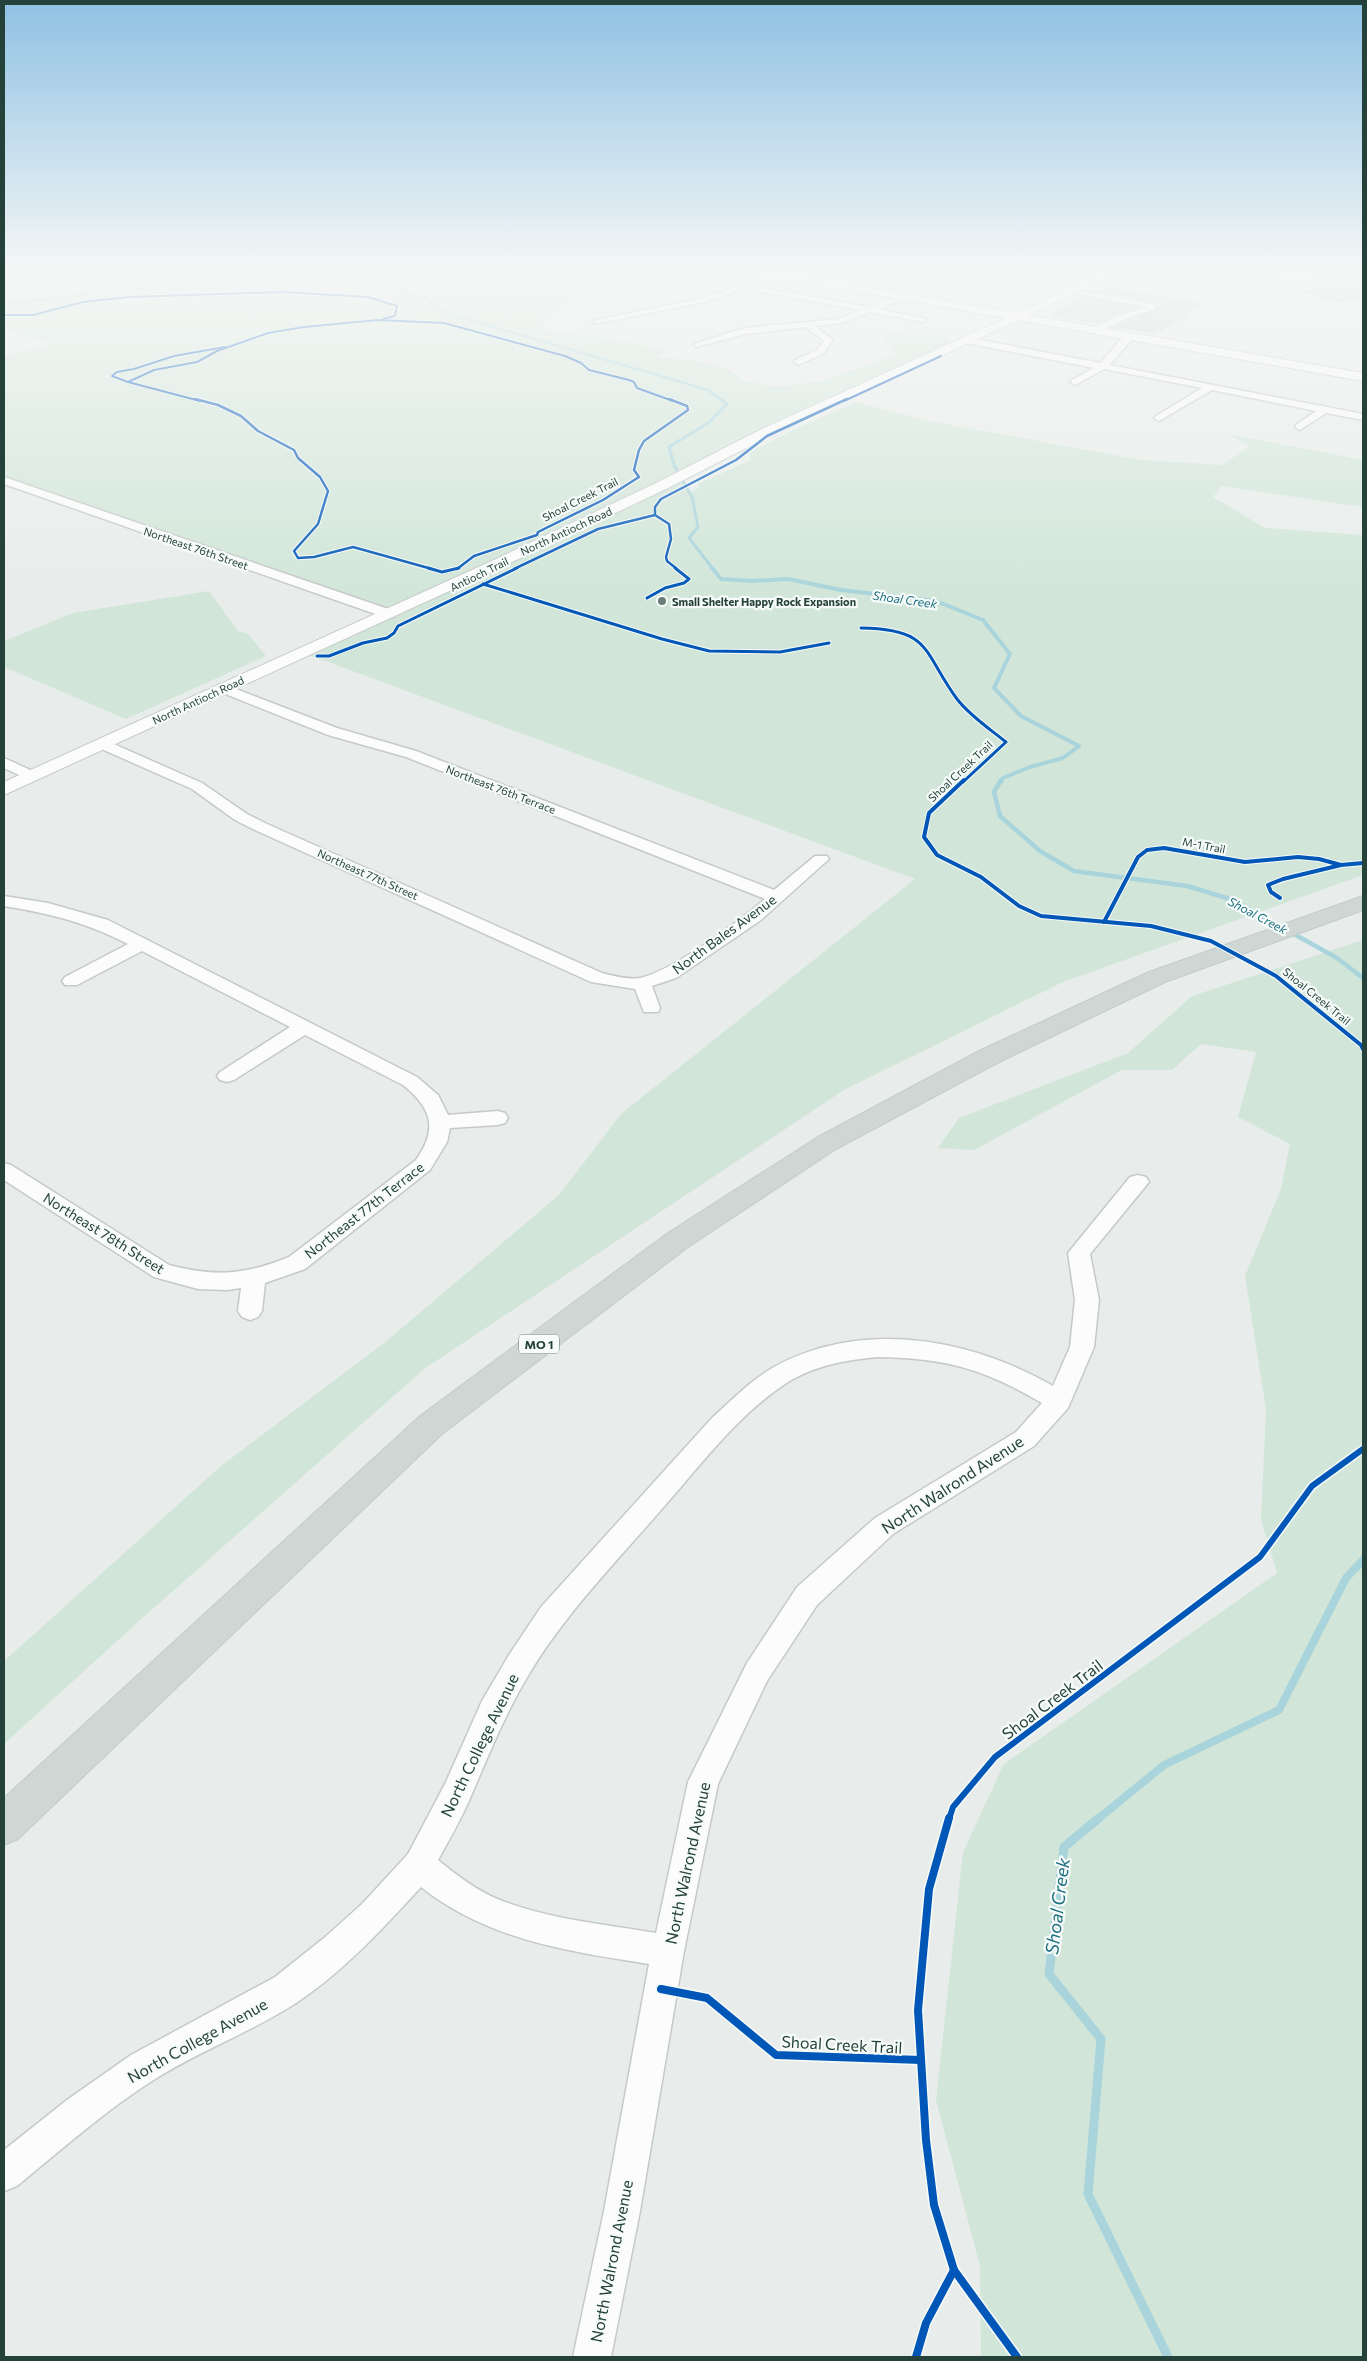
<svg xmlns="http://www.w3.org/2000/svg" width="1367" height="2361" font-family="Commissioner,sans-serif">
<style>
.green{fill:#d1e6d8}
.water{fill:#a9d4db}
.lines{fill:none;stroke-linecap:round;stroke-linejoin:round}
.stream-far5{stroke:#a9d4db;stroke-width:2.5}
.stream-far4{stroke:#a9d4db;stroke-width:3}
.stream-far3{stroke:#a9d4db;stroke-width:4}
.stream-far2{stroke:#a9d4db;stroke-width:4.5}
.stream-far1{stroke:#a9d4db;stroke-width:8}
.stream{stroke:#a9d4db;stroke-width:9}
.building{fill:#cfd4d2}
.minor-casing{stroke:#c5cac8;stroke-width:3}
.tertiary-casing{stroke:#c5cac8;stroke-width:2}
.secondary-casing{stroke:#c3cbc8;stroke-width:2}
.primary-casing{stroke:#c3ccc9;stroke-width:2}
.minor{fill:#fcfcfc;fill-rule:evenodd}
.tertiary{fill:#fcfcfc;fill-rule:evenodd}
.secondary{fill:#fcfcfc;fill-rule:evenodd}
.primary{fill:#cfd7d5;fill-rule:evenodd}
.cycleway-far5-casing{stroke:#f7fbf9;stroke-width:3}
.cycleway-far4-casing{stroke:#f7fbf9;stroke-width:4.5}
.cycleway-far3-casing{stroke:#f7fbf9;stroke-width:5}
.cycleway-far2-casing{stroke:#f7fbf9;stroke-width:6}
.cycleway-far1-casing{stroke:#f7fbf9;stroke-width:9}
.cycleway-casing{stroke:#f7fbf9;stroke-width:11}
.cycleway-far5{stroke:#0057b8;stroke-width:2}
.cycleway-far4{stroke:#0057b8;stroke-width:2.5}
.cycleway-far3{stroke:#0057b8;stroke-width:3}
.cycleway-far2{stroke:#0057b8;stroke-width:4}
.cycleway-far1{stroke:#0057b8;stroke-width:6}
.cycleway{stroke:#0057b8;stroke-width:8}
.poi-dot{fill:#697e78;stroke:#f7fbf9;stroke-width:2}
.labels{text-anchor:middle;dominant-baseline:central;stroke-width:4.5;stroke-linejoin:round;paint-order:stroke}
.far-street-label{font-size:11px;fill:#24423a;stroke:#f7fbf9}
.far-poi-label{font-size:11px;font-weight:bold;fill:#24423a;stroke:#f7fbf9;text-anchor:start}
.far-water-label{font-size:12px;font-style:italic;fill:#1c6f80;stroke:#f7fbf9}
.shield{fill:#f7fbf9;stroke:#637a73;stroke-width:1}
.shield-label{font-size:12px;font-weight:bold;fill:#24423a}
.street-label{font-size:14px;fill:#24423a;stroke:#f7fbf9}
.near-street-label{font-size:16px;fill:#24423a;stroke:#f7fbf9}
.near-water-label{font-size:18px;font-style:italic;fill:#1c6f80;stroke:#f7fbf9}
</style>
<rect width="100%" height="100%" fill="#e8edeb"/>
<g class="green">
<path d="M7,267H230C251,269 271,266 291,267C314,268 337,276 360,278C407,281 454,276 502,271L514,267H647L608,277L642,283L638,287L602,289L553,310L541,320L546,329L565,334L602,337L666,349L658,357L699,361L729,370L742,380L775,387L823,381L896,354L882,334L945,336L952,342L818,403L680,471L690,493L699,487L698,484L749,461L751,452L797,428L856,402L929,421L1141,460L1222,465L1250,446L1228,434L1363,460V507L1222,486L1213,497L1265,528L1363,535V875L1063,982L844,1090L424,1369L138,1622L4,1744V1661L221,1466L384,1343L559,1195L621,1114L915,879L309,655L400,614L4,479V356L54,344L4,331V307L12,303H4V292L19,285L23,280L22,276Z"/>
<path d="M209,591L238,631L248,634L266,656L126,719L4,667V641L73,613Z"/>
<path d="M1363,940V2357H981L980,2266L936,2100L963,1852L1004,1764L1277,1573L1261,1520L1266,1409L1245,1276L1281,1189L1290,1144L1238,1117L1256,1052L1201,1044L1172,1070H1122L974,1150L938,1148L959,1118L1128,1053L1192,996Z"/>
</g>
<path class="water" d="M1363,286V298L1336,303L1298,290Z"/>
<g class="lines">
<g class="stream-far5">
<path d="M4,267L20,278L4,287"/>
<path d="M4,305L122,289L169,290L277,284L386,289L423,297L443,312L708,390L722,401"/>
</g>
<path class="stream-far4" d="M713,569L689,538L698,527L692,497L674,465L669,447L708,423L727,404L721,399"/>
<path class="stream-far3" d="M712,568L721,579L752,581L788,579L841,590L936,601L983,620L1010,654L994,688L1021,716L1079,746L1063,758L1030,767L1003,778L1001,782"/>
<path class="stream-far2" d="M1001,780L994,792L1000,816L1040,851L1074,871L1187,886L1233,900L1337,958L1363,978"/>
<path class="stream-far1" d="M1098,1819L1164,1765L1279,1710L1346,1578L1363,1560"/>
<path class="stream" d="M1099,1818L1064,1847L1049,1974L1101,2039L1088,2194L1168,2357"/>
</g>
<g class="building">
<path d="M1106,287L1188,300L1201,303L1183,313L1190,314L1155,334L1114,327L1159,308L1153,302L1096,292Z"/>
<path d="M1084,297L1139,307L1119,313L1098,324L1051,316L1057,314L1051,313Z"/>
</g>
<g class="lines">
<g class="minor-casing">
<g id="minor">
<path d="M375,267H436L432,269H379Z"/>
<path d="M794,267H805L753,286L869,307L902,295L906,297L905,299L879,309L927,319L923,322L870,312L842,323L815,326L833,340L823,354L798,365L794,362L795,360L817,350L824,341L805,327L745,334L697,347L693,344L745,328L838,319L860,310L745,289L705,302L596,324L592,321L703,298Z"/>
<path d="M1312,267H1346L1342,269L1283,274L1307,276L1363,267V271C1340,275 1291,289 1271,274L1284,269Z"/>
<path d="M1070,289L1153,304L1157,308L1126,319L1097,333L1094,332V328L1120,315L1147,307L1073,293H1070Z"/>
<path d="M1132,333L1136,336C1126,346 1118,354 1110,365L1363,414V420L1326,413L1300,430L1295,427L1296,425L1316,411L1212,390L1159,421L1154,418L1156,416L1202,388L1104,369L1075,385L1070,382L1072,380L1094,368L966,343L962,340L966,337L1101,363L1120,340Z"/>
<path d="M4,477L394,611L395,614L394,617H384L4,484Z"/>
<path d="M223,684L337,728L416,751L774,890L815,856H827L829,859L761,920L676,978L652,986L660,1008L658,1012H644L635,989L591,982L255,830L235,820L192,789L97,747L95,744L97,741H107L202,783L247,814L267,824L602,973C614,976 628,980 640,978C673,971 739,921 765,899L406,757L328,735L218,691L216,688L218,685Z"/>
<path d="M4,758L37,773L40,776L32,781L4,768Z"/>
<path d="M4,896L48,903L108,920L417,1077L438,1095L448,1115L498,1111L505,1113L508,1118L505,1123L498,1125L450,1128L447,1142L430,1170L305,1269L265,1283L262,1311L258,1317L250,1320L242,1317L238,1311L241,1288L227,1290L198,1289L154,1277L4,1180V1163L11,1165L169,1265C215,1277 245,1275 289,1257L416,1160C438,1129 432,1108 403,1085L305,1035L234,1080L227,1082L220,1080L217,1076L220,1072L290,1027L142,951L77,985H65L62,981L65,977L128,944C85,922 52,914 4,906Z"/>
<path d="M1138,1175L1146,1177L1149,1182L1090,1254L1099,1300L1094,1347L1068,1408L1034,1446L893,1534L817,1605L767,1681L718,1784L684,1951L640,2211L611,2357H573L604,2211L649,1964C567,1951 488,1940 421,1887C384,1927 345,1970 299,2001C254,2031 201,2050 155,2079C106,2110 62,2149 17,2186L4,2191V2150L67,2100L131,2055L275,1977L324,1938L362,1904L408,1854L445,1784L482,1701L509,1655L541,1607L712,1418C732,1400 751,1380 774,1367C863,1319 969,1338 1053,1386L1070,1347L1075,1300L1068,1253L1130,1177ZM878,1357C946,1358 984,1369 1042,1403L1016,1432L875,1518L797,1587L747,1663L688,1782L656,1933C603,1924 545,1919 495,1898C475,1889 456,1875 438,1860C448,1842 459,1823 468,1803C487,1759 504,1716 529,1674C565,1614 615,1563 661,1510C700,1466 738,1414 788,1382C816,1365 846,1360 878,1357Z"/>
</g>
</g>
<g class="tertiary-casing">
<path id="tertiary" d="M1118,267H1131L772,435L666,489L504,566L4,795V782L494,560L656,483L762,429Z"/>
</g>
<g class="secondary-casing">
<path id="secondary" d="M729,267H750L1363,373V381L734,270Z"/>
</g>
<g class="primary-casing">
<path id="primary" d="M1363,896V910L1165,982L999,1062L836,1149L688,1247L442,1434L18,1839L4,1845V1798L420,1416L668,1233L818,1137L981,1050L1149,972Z"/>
</g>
<use href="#minor" class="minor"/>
<use href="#tertiary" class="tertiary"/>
<use href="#secondary" class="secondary"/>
<use href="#primary" class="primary"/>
<g class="cycleway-far5-casing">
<g id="cycleway-far5">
<path d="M4,315H33L83,302L130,297L282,292L368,297L397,306L395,316L383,319"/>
<path d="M128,382L200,401"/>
<path d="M128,382L112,376L117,372L134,369L174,356L225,347"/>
<path d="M128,382L154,370L197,362L217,351L268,333L304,327L378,320L444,323L565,356L581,363L589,370L629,380L634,382L637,388L673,401"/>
<path d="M844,401L941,356"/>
</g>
</g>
<g class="cycleway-far4-casing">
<g id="cycleway-far4">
<path d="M195,399L218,405L241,416L258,431L294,450L298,458L320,477L328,491L318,524L294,551L298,558L314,557L353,547L432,569"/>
<path d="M655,515V507L661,499L736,460L767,436L847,399"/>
<path d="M457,569L474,556L537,535L538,532L603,500L639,477L634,470L639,450L644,441L688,410L687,406L669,399"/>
<path d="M514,569L598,529L655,515L669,524L671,539L666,557L667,561L677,569"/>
</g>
</g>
<g class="cycleway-far3-casing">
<g id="cycleway-far3">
<path d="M428,568L442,572L459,568"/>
<path d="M483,584L662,639L709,651L780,652L829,643"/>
<path d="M647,598L665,588L684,583L689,579L675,568"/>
<path d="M861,628C932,629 922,651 957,699C970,716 990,729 1006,742L963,782"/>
<path d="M317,656H329L363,643L387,638L394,633L398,626L517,568"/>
</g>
</g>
<g class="cycleway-far2-casing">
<g id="cycleway-far2">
<path d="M964,780L929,813L924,837L937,855L981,877L1019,906L1041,916L1151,926L1211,941L1276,976L1361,1045L1363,1049"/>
<path d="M1280,898L1271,892L1268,885L1283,879L1341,865"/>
<path d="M1104,922L1138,857L1147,850L1164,848L1245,862L1298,857L1319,859L1341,865L1363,863"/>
</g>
</g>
<g class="cycleway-far1-casing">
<path id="cycleway-far1" d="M949,1819L953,1807L995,1757L1260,1557L1312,1486L1363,1449"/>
</g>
<g class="cycleway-casing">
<g id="cycleway">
<path d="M949,1818L929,1889L918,2010L926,2140L934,2205L954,2270L1017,2357"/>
<path d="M661,1989L707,1998L776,2055L921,2060"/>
<path d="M916,2357L926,2323L954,2270"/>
</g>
</g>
<use href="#cycleway-far5" class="cycleway-far5"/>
<use href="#cycleway-far4" class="cycleway-far4"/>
<use href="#cycleway-far3" class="cycleway-far3"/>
<use href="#cycleway-far2" class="cycleway-far2"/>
<use href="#cycleway-far1" class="cycleway-far1"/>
<use href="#cycleway" class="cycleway"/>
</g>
<linearGradient id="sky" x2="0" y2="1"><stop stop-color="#8fc1e3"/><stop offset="0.45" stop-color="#f5f7f6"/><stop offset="1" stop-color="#f5f7f6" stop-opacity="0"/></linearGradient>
<rect width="1367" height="597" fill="url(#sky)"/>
<circle class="poi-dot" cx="662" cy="601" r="5"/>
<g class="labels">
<g class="far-street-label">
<text transform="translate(580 499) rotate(-27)">Shoal Creek Trail</text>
<text transform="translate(566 531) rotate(-25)">North Antioch Road</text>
<text transform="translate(196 548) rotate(19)">Northeast 76th Street</text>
<text transform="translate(479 574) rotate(-26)">Antioch Trail</text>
<text transform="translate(198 700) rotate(-25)">North Antioch Road</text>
<text transform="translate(960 771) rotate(-43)">Shoal Creek Trail</text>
<text transform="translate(501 789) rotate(21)">Northeast 76th Terrace</text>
<text transform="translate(1204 845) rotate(11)">M-1 Trail</text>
<text transform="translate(368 874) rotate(24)">Northeast 77th Street</text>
<text transform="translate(1317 996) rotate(39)">Shoal Creek Trail</text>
</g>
<g class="far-poi-label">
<text x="672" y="601">Small Shelter Happy Rock Expansion</text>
</g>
<g class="far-water-label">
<text transform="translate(905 599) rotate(8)">Shoal Creek</text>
<text transform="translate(1258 915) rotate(28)">Shoal Creek</text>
</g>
<rect class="shield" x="519" y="1334.5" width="40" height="19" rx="4"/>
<g class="shield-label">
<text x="539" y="1344">MO 1</text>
</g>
<g class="street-label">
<text transform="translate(724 934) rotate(-36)">North Bales Avenue</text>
<text transform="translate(364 1210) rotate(-38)">Northeast 77th Terrace</text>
<text transform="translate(104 1233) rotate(32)">Northeast 78th Street</text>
</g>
<g class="near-street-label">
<text transform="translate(952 1484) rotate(-33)">North Walrond Avenue</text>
<text transform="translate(1052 1699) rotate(-37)">Shoal Creek Trail</text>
<text transform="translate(479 1745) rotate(-64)">North College Avenue</text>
<text transform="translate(687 1863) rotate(-78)">North Walrond Avenue</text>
<text transform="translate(197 2040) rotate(-29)">North College Avenue</text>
<text transform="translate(842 2044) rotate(3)">Shoal Creek Trail</text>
<text transform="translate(611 2261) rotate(-79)">North Walrond Avenue</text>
</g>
<g class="near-water-label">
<text transform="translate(1057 1906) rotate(-83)">Shoal Creek</text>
</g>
</g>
<rect width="1367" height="2361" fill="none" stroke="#24423a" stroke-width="10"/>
</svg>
